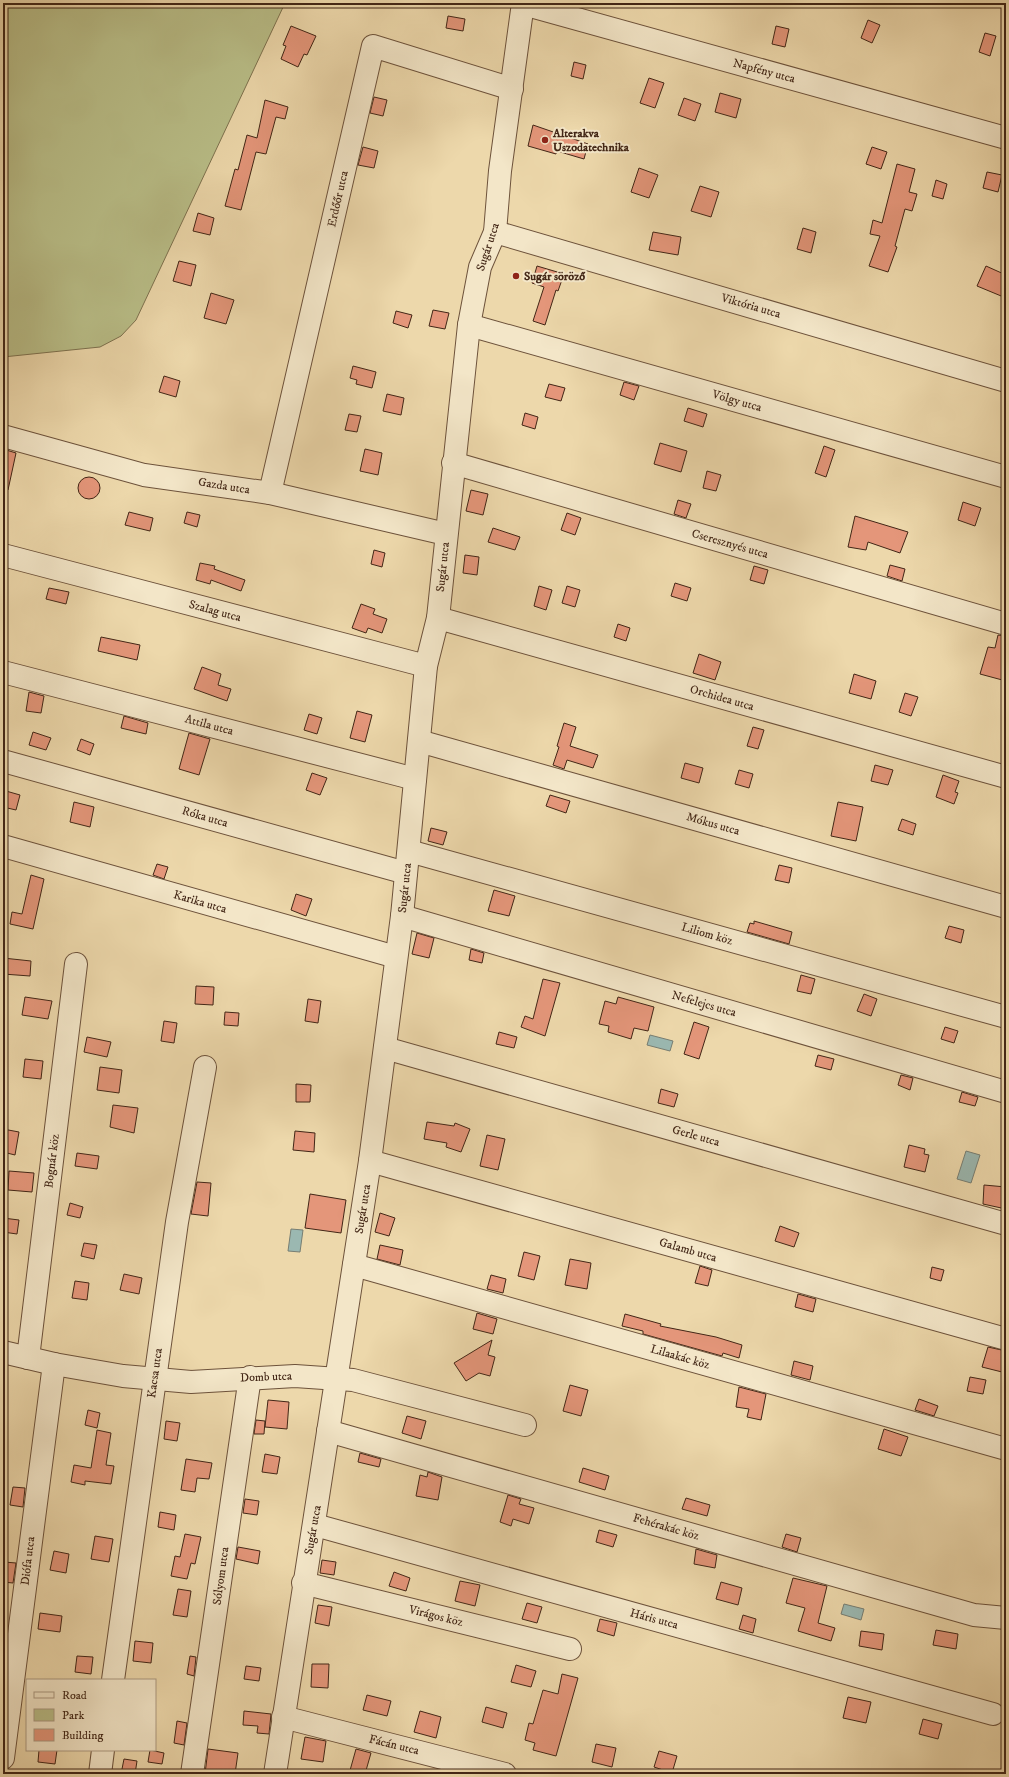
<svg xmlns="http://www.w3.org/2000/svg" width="1009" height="1777" font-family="'IM FELL DW Pica',serif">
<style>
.green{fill:#b9be88;stroke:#7e724f}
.water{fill:#9bb8b1;stroke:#777e73}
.building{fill:#e4967a;stroke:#422616}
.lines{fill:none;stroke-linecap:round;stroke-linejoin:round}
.minor-casing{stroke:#6d523b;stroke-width:24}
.minor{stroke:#f3e6c8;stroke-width:22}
.poi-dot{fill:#8f2418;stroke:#f3e6c8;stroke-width:1.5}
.labels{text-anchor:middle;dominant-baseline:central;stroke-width:4;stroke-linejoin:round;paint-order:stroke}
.street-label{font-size:12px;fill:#422616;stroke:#f3e6c8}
.poi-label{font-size:12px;font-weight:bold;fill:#422616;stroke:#f3e6c8;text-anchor:start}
</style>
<rect width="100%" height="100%" fill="#edd8ab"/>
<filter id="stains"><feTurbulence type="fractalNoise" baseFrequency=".005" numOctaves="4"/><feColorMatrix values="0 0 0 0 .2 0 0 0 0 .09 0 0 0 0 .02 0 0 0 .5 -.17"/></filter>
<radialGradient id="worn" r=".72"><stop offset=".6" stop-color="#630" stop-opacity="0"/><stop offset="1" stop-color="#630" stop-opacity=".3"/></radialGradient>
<path class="green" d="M3,3H285L136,320L121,336L100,347L3,357Z"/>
<g class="water">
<path d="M650,1035L673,1041L670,1051L647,1045Z"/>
<path d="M966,1151L980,1155L971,1183L957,1179Z"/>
<path d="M291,1229L303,1230L300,1252L288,1251Z"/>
<path d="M844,1604L864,1609L861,1620L841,1614Z"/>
</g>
<g class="building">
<path d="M448,16L465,19L463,31L446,28Z"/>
<path d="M868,20L880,25L872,43L861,38Z"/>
<path d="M291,26L316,36L307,55L304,54L298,67L281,59L286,46L283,45Z"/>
<path d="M776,26L789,29L785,47L772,44Z"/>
<path d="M985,33L996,36L990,56L979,52Z"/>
<path d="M574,62L586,65L583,79L571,76Z"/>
<path d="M649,78L664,83L655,108L640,103Z"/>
<path d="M720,93L741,99L736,118L715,112Z"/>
<path d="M374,97L387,100L383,116L370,113Z"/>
<path d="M684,98L701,104L695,121L678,115Z"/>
<path d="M265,100L288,107L285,119L276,117L266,154L256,152L241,210L225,206L235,169L238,170L247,135L257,138Z"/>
<path d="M533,125L588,144L584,159L557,151L556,154L528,146Z"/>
<path d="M363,147L378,151L374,168L358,165Z"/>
<path d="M872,147L887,152L881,169L866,164Z"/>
<path d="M897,164L915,169L909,192L917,194L912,211L905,209L895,246L897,247L888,272L869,266L880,236L870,234L873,220L882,223Z"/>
<path d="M639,168L658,175L649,198L631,192Z"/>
<path d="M987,172L1002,175L998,192L983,188Z"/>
<path d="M936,180L947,184L943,199L932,196Z"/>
<path d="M700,186L719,192L711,217L691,211Z"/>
<path d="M198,213L214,218L210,235L193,231Z"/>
<path d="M803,228L816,232L811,253L797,249Z"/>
<path d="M653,232L681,237L678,255L649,250Z"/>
<path d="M179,261L196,265L191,286L173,281Z"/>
<path d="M537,266L564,274L558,291L556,290L545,325L533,321L544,287L532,283Z"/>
<path d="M986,266L1006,275V298L977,286Z"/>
<path d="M211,293L234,300L226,324L204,318Z"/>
<path d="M433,310L449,313L445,329L429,326Z"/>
<path d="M396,311L412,315L408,328L393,323Z"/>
<path d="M353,366L376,372L372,388L356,384L357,380L350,378Z"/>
<path d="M164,376L180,381L176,397L159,392Z"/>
<path d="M624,382L639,386L634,400L620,395Z"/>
<path d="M549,384L565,388L561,401L545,397Z"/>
<path d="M387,394L404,398L401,415L383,411Z"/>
<path d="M688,408L707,414L703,427L684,421Z"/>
<path d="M525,413L538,417L535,429L522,425Z"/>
<path d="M349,414L361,416L357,432L345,430Z"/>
<path d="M660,443L687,451L681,472L654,464Z"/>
<path d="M824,446L835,450L826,477L815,473Z"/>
<path d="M3,449L16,453L8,490L3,489Z"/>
<path d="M365,449L382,453L378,475L360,471Z"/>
<path d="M707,471L721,475L716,491L703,488Z"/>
<circle cx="89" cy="488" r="11"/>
<path d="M471,490L488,494L483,515L466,511Z"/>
<path d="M678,500L691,504L686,518L674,514Z"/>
<path d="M963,502L981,508L975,526L958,520Z"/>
<path d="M129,512L153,518L150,531L125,525Z"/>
<path d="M187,512L200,515L197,527L184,523Z"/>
<path d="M567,513L581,518L575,535L561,530Z"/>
<path d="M855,516L908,532L900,553L868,542L866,550L848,547Z"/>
<path d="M493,528L520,537L515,550L488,542Z"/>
<path d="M374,550L385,553L382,567L371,564Z"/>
<path d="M465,555L479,557L477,575L463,573Z"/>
<path d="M200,563L215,566L214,569L245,580L241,591L211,580L210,584L196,580Z"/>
<path d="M890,565L905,569L902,581L887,576Z"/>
<path d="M754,566L768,570L764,584L750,580Z"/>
<path d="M675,583L691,588L687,601L671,596Z"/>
<path d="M539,586L552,590L546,610L534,606Z"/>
<path d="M567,586L580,590L575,607L562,603Z"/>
<path d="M49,588L69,592L66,604L46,599Z"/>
<path d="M361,604L375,609L373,614L387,619L382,633L368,628L366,633L352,628Z"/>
<path d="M618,624L630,628L626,641L614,637Z"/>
<path d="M998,635L1006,636V681L980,674L988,647L995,648Z"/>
<path d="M101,637L140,645L137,660L98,651Z"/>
<path d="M699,654L721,662L715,680L693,673Z"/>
<path d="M202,667L221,674L218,685L231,689L227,701L194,689Z"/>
<path d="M854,674L876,681L871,699L849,693Z"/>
<path d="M29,692L44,696L41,713L26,711Z"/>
<path d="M905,693L918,697L911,716L899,712Z"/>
<path d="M357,711L372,715L365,742L350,738Z"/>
<path d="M309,714L322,718L317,734L304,730Z"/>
<path d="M124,716L148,723L146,734L121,728Z"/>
<path d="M564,723L576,727L570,746L598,755L593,768L567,760L564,769L553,765L559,747L557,746Z"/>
<path d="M753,727L764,730L758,749L747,746Z"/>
<path d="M33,732L51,738L46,750L29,745Z"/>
<path d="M189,733L210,739L199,775L179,769Z"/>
<path d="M81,739L94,744L90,755L77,750Z"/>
<path d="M685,763L703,768L699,783L681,778Z"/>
<path d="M875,765L893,770L888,785L871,781Z"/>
<path d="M739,770L753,774L749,788L735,784Z"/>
<path d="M312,773L327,778L320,795L306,790Z"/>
<path d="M943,775L959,781L955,792L958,793L954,804L936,797Z"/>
<path d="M6,791L20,795L16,810L3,807Z"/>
<path d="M550,795L570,801L566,813L546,806Z"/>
<path d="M74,802L94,807L90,827L70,822Z"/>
<path d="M838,802L863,807L856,841L831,836Z"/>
<path d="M902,819L916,824L913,835L898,830Z"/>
<path d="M431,828L447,832L443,845L428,841Z"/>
<path d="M157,864L168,867L164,879L153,875Z"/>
<path d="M779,865L792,868L789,883L775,880Z"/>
<path d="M31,875L44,879L33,929L10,924L12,912L22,914Z"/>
<path d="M494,890L515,896L509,916L488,911Z"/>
<path d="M296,894L312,899L306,916L291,910Z"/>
<path d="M754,921L792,932L789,944L747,932L750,923L754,924Z"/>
<path d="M949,926L964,930L961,943L945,938Z"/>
<path d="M417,933L434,938L429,958L412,954Z"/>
<path d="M471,949L484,953L482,963L469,960Z"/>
<path d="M3,958L31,961L30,976L3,974Z"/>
<path d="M801,975L815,979L811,994L797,991Z"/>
<path d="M543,979L560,983L545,1036L521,1027L525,1016L533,1019Z"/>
<path d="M196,986L214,987L213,1005L195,1004Z"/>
<path d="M864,994L877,999L871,1016L857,1011Z"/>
<path d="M25,997L52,1001L48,1019L22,1015Z"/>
<path d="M618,997L654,1007L648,1031L634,1028L631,1039L608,1032L609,1026L599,1024L605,1001L616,1004Z"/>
<path d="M308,999L321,1001L318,1023L305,1021Z"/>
<path d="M225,1012L239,1013L238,1026L224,1025Z"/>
<path d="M164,1021L177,1023L174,1043L161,1041Z"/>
<path d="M694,1022L709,1027L699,1059L684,1054Z"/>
<path d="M945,1027L958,1031L954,1043L941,1039Z"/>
<path d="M499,1032L517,1037L514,1048L496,1044Z"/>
<path d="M87,1037L111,1042L107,1057L84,1052Z"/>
<path d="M818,1055L834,1059L831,1070L815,1066Z"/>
<path d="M25,1059L43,1061L41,1079L23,1077Z"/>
<path d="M100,1067L122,1070L119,1093L97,1090Z"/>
<path d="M901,1075L913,1078L910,1090L898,1085Z"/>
<path d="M296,1084L311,1085L310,1102H296Z"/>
<path d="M661,1089L678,1094L674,1107L658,1103Z"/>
<path d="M962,1092L978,1097L975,1106L959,1102Z"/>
<path d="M113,1105L138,1108L134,1133L110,1127Z"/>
<path d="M427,1122L454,1126L455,1123L470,1129L461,1152L446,1147L447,1143L424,1139Z"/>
<path d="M3,1129L19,1132L15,1155L3,1152Z"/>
<path d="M295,1131L315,1133L314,1152L293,1150Z"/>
<path d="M487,1135L505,1139L498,1170L480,1166Z"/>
<path d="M909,1145L925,1149L924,1154L929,1155L925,1172L904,1167Z"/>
<path d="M77,1153L99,1156L97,1169L75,1166Z"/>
<path d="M9,1171L34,1173L32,1192L8,1190Z"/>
<path d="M197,1182L211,1183L208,1216L191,1214Z"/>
<path d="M984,1185L1006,1187V1209L983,1204Z"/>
<path d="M310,1194L346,1200L341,1233L305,1228Z"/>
<path d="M70,1203L83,1207L80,1218L67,1215Z"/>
<path d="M380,1213L395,1218L389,1236L375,1232Z"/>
<path d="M3,1218L19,1220L17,1234L3,1232Z"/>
<path d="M780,1226L799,1233L794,1247L775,1241Z"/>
<path d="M84,1243L97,1245L94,1259L81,1256Z"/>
<path d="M380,1245L403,1250L400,1265L377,1259Z"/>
<path d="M524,1252L540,1256L534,1280L518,1276Z"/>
<path d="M570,1259L591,1263L587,1289L565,1285Z"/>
<path d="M700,1266L712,1270L708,1286L695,1283Z"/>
<path d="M932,1267L944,1270L941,1281L930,1278Z"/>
<path d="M124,1274L142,1278L139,1294L120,1290Z"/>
<path d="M491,1275L506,1279L503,1293L487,1289Z"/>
<path d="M75,1281L89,1283L87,1300L72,1298Z"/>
<path d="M798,1294L816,1299L813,1312L795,1307Z"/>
<path d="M477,1313L497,1319L493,1334L473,1329Z"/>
<path d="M625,1314L661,1324L660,1326L716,1337L742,1345L739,1358L723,1353L722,1356L643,1334V1331L622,1326Z"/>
<path d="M492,1340L488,1355L495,1357L490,1376L479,1373L466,1381L454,1363Z"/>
<path d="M988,1347L1006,1351L1002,1372L982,1367Z"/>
<path d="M794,1361L813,1366L810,1380L791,1375Z"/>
<path d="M970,1377L986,1380L983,1394L967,1391Z"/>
<path d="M570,1385L588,1390L581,1416L563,1411Z"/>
<path d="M739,1387L766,1394L761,1420L747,1417L749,1409L736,1407Z"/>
<path d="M919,1399L938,1406L934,1416L915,1410Z"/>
<path d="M268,1400L289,1402L287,1429L265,1427Z"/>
<path d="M88,1410L100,1413L97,1428L85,1425Z"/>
<path d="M407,1416L426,1421L421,1439L402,1433Z"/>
<path d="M256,1420L265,1421L264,1434H254Z"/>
<path d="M166,1421L180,1423L177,1441L164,1439Z"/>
<path d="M884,1429L908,1437L901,1456L878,1449Z"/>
<path d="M97,1430L111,1433L106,1465L114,1466L111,1484L85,1481V1485L71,1482L74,1465L91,1468Z"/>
<path d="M360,1453L381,1459L379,1467L358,1462Z"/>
<path d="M265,1454L280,1457L277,1474L262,1472Z"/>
<path d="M186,1459L212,1463L209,1479L197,1478L195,1492L181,1490Z"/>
<path d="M583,1468L609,1476L605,1490L579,1482Z"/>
<path d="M428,1472L442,1477L438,1500L416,1496L420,1475L427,1477Z"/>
<path d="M13,1487L25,1488L23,1507L10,1505Z"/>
<path d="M508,1495L521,1499L519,1504L534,1508L529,1524L513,1519L511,1526L500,1522Z"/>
<path d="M686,1498L710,1505L707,1516L682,1509Z"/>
<path d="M245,1499L259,1501L257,1515L243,1513Z"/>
<path d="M160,1512L176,1515L174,1530L158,1527Z"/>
<path d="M599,1530L617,1535L613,1547L596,1542Z"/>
<path d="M185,1534L201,1537L195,1564L191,1563L187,1579L171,1576L175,1556L180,1557Z"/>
<path d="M786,1534L801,1538L797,1552L782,1547Z"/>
<path d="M95,1536L113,1539L109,1562L91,1559Z"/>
<path d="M238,1547L260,1551L258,1564L236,1559Z"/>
<path d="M696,1549L717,1555L715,1568L694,1564Z"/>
<path d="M54,1551L69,1554L66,1573L50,1570Z"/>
<path d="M322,1560L336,1562L334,1575L320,1573Z"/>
<path d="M4,1562L16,1563L13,1583L3,1582Z"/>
<path d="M394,1572L410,1578L406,1591L389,1586Z"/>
<path d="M793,1578L827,1586L818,1623L835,1628L831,1641L798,1631L805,1608L786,1603Z"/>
<path d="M460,1581L480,1585L475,1606L455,1601Z"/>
<path d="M721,1582L742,1588L738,1605L716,1599Z"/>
<path d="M178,1589L191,1591L187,1617L173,1615Z"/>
<path d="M527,1603L542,1607L537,1623L522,1619Z"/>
<path d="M318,1605L332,1607L329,1626L315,1623Z"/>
<path d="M40,1613L62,1616L60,1632L38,1629Z"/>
<path d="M743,1615L756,1619L753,1633L739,1629Z"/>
<path d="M600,1619L617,1623L614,1636L597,1631Z"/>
<path d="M936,1630L958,1634L956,1649L933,1645Z"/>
<path d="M861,1631L884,1634L882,1650L859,1646Z"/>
<path d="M135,1641L153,1643L151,1663L133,1661Z"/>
<path d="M77,1656L93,1657L91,1674L75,1672Z"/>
<path d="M190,1656L196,1657L194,1676L187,1674Z"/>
<path d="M312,1664H329L328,1688L311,1687Z"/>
<path d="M516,1665L536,1671L531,1687L511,1682Z"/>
<path d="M246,1666L261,1668L259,1681L244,1679Z"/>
<path d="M562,1674L578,1678L556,1756L533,1750L535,1743L525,1740L529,1723L533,1724L543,1690L558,1694Z"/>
<path d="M367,1695L391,1701L387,1716L363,1710Z"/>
<path d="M848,1697L871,1702L866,1723L843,1718Z"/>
<path d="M486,1707L507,1713L503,1728L482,1722Z"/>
<path d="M244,1711L271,1714L269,1734L257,1733L258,1726L243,1725Z"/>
<path d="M420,1711L441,1717L436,1738L414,1732Z"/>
<path d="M923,1719L942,1724L938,1739L919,1734Z"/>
<path d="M177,1721L187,1723L184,1745L174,1743Z"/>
<path d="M305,1737L326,1741L323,1762L301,1759Z"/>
<path d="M596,1744L616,1748L612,1767L592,1762Z"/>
<path d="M208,1749L238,1753L235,1774H205Z"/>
<path d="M356,1749L371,1753L365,1774H349Z"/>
<path d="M39,1750H57L55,1764L38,1762Z"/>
<path d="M150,1750L164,1753L162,1764L148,1762Z"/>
<path d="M659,1751L677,1756L672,1773L654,1767Z"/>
<path d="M124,1759L137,1761L135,1774H121Z"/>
</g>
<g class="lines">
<g class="minor-casing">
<g id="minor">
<path d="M523,4L1006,138"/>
<path d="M495,232L1006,381"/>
<path d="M469,325L1006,477"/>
<path d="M3,436L144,475L270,493L446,534"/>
<path d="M453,463L1006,624"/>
<path d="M270,493L373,46L512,89"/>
<path d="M3,555L426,666"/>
<path d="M438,618L1006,777"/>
<path d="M3,672L415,779"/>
<path d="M419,741L1006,907"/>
<path d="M3,761L406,873"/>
<path d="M3,846L396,957"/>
<path d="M409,851L1006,1017"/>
<path d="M402,916L1006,1092"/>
<path d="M385,1048L1006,1224"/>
<path d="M370,1161L1006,1339"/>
<path d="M354,1265L1006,1449"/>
<path d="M3,1352L54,1364L123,1376L191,1382L295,1376L353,1380L525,1425"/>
<path d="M28,1358L76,964"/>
<path d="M328,1431L974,1615L1006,1618"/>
<path d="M315,1525L993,1714"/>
<path d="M303,1583L570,1649"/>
<path d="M113,1680L177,1222L205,1067"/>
<path d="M283,1717L505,1774"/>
<path d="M3,1758L54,1364"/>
<path d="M100,1774L103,1750"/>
<path d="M192,1774L250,1377"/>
<path d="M275,1774L370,1161L402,916L426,666L438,618L469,325L480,267L495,232L500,171L523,3"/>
</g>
</g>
<use href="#minor" class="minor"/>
</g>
<g class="poi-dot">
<circle cx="545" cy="140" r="4"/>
<circle cx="516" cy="276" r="4"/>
</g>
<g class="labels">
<g class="street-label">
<text transform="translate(764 71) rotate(15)">Napfény utca</text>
<text transform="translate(338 199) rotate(-77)">Erdőőr utca</text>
<text transform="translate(488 247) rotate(-72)">Sugár utca</text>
<text transform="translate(751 306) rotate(16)">Viktória utca</text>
<text transform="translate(737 401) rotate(16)">Völgy utca</text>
<text transform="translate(224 486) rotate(9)">Gazda utca</text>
<text transform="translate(730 544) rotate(16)">Cseresznyés utca</text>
<text transform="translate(443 567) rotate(-84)">Sugár utca</text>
<text transform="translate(215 611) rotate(15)">Szalag utca</text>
<text transform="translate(722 698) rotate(16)">Orchidea utca</text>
<text transform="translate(209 725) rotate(15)">Attila utca</text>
<text transform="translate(205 817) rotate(16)">Róka utca</text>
<text transform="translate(713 824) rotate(16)">Mókus utca</text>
<text transform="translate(405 888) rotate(-84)">Sugár utca</text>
<text transform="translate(200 902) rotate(16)">Karika utca</text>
<text transform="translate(707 934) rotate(16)">Liliom köz</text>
<text transform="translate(704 1004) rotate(16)">Nefelejcs utca</text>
<text transform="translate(696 1136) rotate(16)">Gerle utca</text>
<text transform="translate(52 1161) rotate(-83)">Bognár köz</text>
<text transform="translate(363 1209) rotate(-81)">Sugár utca</text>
<text transform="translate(688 1250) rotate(16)">Galamb utca</text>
<text transform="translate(680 1357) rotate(16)">Lilaakác köz</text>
<text transform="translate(155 1373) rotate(-82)">Kacsa utca</text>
<text transform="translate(266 1377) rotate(-2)">Domb utca</text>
<text transform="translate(666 1527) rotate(16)">Fehérakác köz</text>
<text transform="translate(313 1530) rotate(-80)">Sugár utca</text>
<text transform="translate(28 1561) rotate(-83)">Diófa utca</text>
<text transform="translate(221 1576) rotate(-82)">Sólyom utca</text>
<text transform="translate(436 1616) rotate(14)">Virágos köz</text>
<text transform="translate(654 1619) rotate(15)">Háris utca</text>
<text transform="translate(394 1745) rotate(14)">Fácán utca</text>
</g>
<g class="poi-label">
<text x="553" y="133">Alterakva<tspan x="553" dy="14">Uszodatechnika</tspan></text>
<text x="524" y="276">Sugár söröző</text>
</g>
</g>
<rect width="1009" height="1777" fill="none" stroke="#edd8ab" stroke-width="16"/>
<rect x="4" y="4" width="1001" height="1769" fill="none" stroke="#422616" stroke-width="2"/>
<rect x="8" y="8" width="993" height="1761" fill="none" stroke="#422616"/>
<rect x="26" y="1679" width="130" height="72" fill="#f3e6c8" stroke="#ac9981"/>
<rect x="34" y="1692" width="20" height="6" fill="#f3e6c8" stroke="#ac9981"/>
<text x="62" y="1699" font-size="12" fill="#422616">Road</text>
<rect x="34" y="1709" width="20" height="12" fill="#b9be88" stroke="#ac9981"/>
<text x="62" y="1719" font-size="12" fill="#422616">Park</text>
<rect x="34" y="1729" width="20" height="12" fill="#e4967a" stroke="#ac9981"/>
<text x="62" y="1739" font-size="12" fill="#422616">Building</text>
<rect width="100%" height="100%" filter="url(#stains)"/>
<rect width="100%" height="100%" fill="url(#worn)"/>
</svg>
